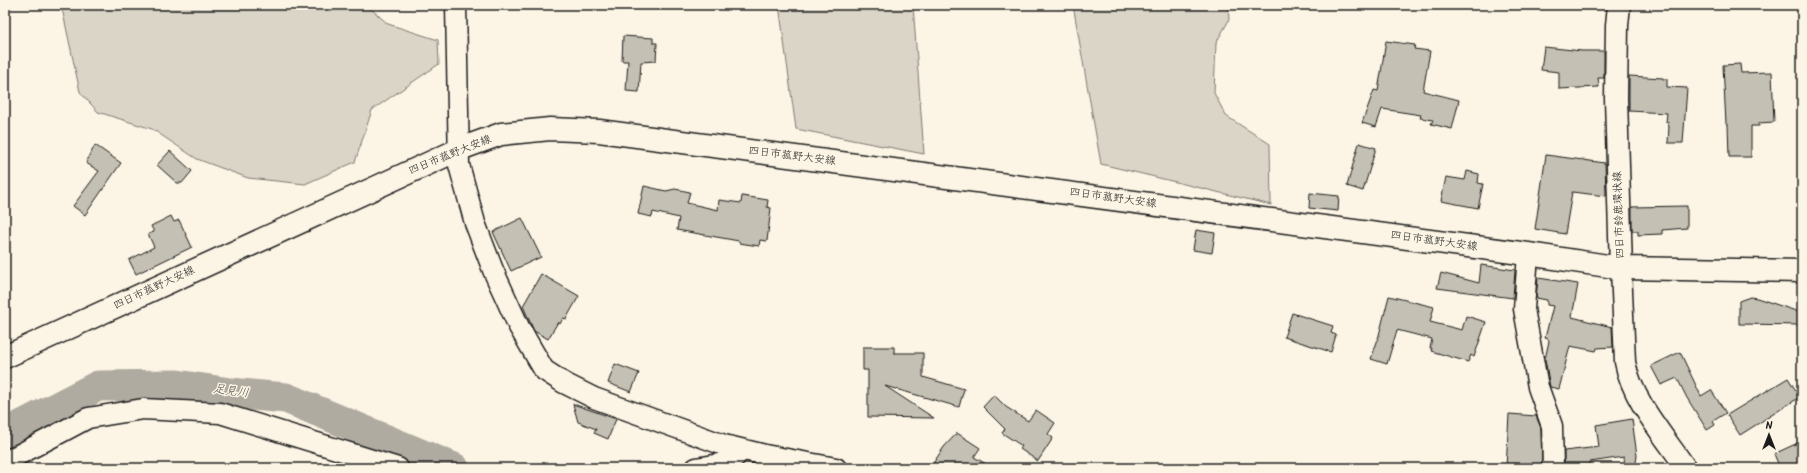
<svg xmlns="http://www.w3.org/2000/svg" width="1807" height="473" font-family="Kalam,'Klee One',sans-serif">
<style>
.green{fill:#dbd5c8;stroke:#7c7872}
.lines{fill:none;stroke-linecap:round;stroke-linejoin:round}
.river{stroke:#b0aba1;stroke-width:31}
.building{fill:#c4c0b3;stroke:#1c1c1c}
.minor-casing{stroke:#1c1c1c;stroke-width:23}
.major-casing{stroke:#1c1c1c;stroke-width:25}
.minor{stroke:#fcf5e5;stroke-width:20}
.major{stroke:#fcf5e5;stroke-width:22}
.labels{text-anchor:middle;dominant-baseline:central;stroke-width:3;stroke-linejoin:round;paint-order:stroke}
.street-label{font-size:11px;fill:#1c1c1c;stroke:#fcf5e5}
.water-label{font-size:12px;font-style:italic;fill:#575551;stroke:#fcf5e5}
</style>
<rect width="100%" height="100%" fill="#fcf5e5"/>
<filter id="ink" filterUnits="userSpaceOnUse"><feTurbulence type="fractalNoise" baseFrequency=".025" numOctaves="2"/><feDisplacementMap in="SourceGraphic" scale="8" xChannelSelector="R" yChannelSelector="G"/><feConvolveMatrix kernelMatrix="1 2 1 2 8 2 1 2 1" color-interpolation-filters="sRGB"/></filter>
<g filter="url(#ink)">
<g class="green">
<path d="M59,5H371L370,8L388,24L438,40L439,64L372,110L355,162L305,184L248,178L197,159L152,129L98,112L80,92L63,13Z"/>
<path d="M779,5H913L924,154L796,129Z"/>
<path d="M1073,5H1228L1229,20L1216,43L1214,93L1226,116L1270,144L1271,205L1101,164Z"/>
</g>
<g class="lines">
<path class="river" d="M5,434L98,386L177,385L230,393L286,398L454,468"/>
</g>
<g class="building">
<path d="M623,36L653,38V43H657L656,61L641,62L639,92L626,91L628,61H622Z"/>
<path d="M1386,41L1415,45L1414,49L1430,51L1423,91L1459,100L1452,129L1431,124L1433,120L1420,118L1421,115L1382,109L1376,127L1362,123L1374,90L1378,91Z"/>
<path d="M1544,47L1582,51H1604V78H1598L1599,87L1559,89V72L1541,70Z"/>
<path d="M1740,64L1741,73L1772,72L1774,122L1759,123V126H1751V157H1729L1728,124H1726L1723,65Z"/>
<path d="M1629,76L1663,78V79H1667V87L1687,88L1683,143H1668L1669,126H1668V122H1666L1667,113L1629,111Z"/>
<path d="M1359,143L1376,148L1363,191L1347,186Z"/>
<path d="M95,145L121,163L85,215L73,206L99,171L86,163Z"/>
<path d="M170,151L192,171L182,183H177L157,165Z"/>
<path d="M1546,155L1605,163L1606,196L1572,192L1565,234L1535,229Z"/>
<path d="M1467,171L1479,174L1478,183L1483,184L1478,208L1441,201L1446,177L1465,180Z"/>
<path d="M644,186L666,191L675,189L690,192L687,203L718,210L719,200L741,203L742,196L768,200L767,207L771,208L767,241L760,240L759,246L739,243V241L677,230L679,218L653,212L652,217L638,214Z"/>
<path d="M1310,193L1339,196L1338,211L1309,208Z"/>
<path d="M1687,206V228L1662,230V234L1638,235V231H1632V207Z"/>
<path d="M171,216L174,222L179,220L192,247L136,274L129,260L154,247L148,234L154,232L151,226Z"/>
<path d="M522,218L541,257L511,271L493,232Z"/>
<path d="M1196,230L1215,233L1212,253L1193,250Z"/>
<path d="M1481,265L1515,270L1513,298L1437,288L1441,273L1479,283Z"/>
<path d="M541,274L579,296L566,319L563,318L560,324L558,322L548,339L534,331L523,306Z"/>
<path d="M1538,278L1578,284L1572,317L1612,327L1613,347L1597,348L1596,351L1570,346L1559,389L1550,387L1545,359L1549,341L1548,339L1545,338L1553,306L1547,305V300L1536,298Z"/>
<path d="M1389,296L1434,307L1430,322L1462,330L1466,316L1486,322L1474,357L1471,355L1468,362L1431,351L1432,348H1430L1432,339L1397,330L1387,364L1371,359L1378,339Z"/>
<path d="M1750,297L1757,298L1802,313V325L1739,324V301Z"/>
<path d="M1292,313L1333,326L1331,333L1336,335L1331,352L1284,337Z"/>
<path d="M863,347H894V353H923V377L964,389L959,407L885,386L934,418L868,417V370H863Z"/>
<path d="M1680,352L1701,396L1711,390L1726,413L1713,421L1715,425L1707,430L1687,398L1677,378L1661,385L1651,366Z"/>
<path d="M615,364L639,373L631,392L608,383Z"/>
<path d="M1788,378L1800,397L1740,435L1727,415Z"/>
<path d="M994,395L1006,407L1028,421L1036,410L1055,423L1048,434L1053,438L1038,461L1020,449L1022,446L1002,433L1005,429L983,407Z"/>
<path d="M573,404L616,419L608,439L594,433L596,429L578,422Z"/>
<path d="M1509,414L1536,416L1541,428L1542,468H1506Z"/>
<path d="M1632,419L1637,456L1635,468H1625L1624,457L1590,462V468H1564V451L1599,447L1596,425Z"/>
<path d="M957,433L980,448L974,457L993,468H930L944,447Z"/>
<path d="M1802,441V468H1780L1774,454Z"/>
</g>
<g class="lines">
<g class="minor-casing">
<g id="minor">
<path d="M456,5L459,165L475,223L493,270L519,327L544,370L564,383L594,398L724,445L765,455L836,468"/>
<path d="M1528,254L1524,309L1538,387L1552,426L1553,468"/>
<path d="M1621,268L1625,362C1632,400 1664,436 1686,468"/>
<path d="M5,462L88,418L143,409L220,413L398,468"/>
<path d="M696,468C712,465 732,465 741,450"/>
</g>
</g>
<g class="major-casing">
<g id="major">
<path d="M1619,5L1617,25L1616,98L1621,268"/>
<path d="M5,357L460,149L501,134L550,129L599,131L1528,254L1621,268L1802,271"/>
</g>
</g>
<use href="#minor" class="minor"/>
<use href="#major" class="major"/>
</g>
</g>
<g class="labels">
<g class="street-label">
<text transform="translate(450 155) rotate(-22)">四日市菰野大安線</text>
<text transform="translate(792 156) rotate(7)">四日市菰野大安線</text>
<text transform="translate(1113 198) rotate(8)">四日市菰野大安線</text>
<text transform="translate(1619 215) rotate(-92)">四日市鈴鹿環状線</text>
<text transform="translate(1434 241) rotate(8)">四日市菰野大安線</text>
<text transform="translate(154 288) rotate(-25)">四日市菰野大安線</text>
</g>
<g class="water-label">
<text transform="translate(231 391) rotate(7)">足見川</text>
</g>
</g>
<rect width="1807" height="473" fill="none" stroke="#fcf5e5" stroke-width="20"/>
<rect x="10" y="10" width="1787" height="453" fill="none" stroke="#1c1c1c" stroke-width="1.5" filter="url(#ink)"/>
<g transform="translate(1769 435)" stroke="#fcf5e5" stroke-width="3" paint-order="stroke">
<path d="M0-3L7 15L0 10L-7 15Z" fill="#1c1c1c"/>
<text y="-6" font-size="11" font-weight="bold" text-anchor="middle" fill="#1c1c1c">N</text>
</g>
</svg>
